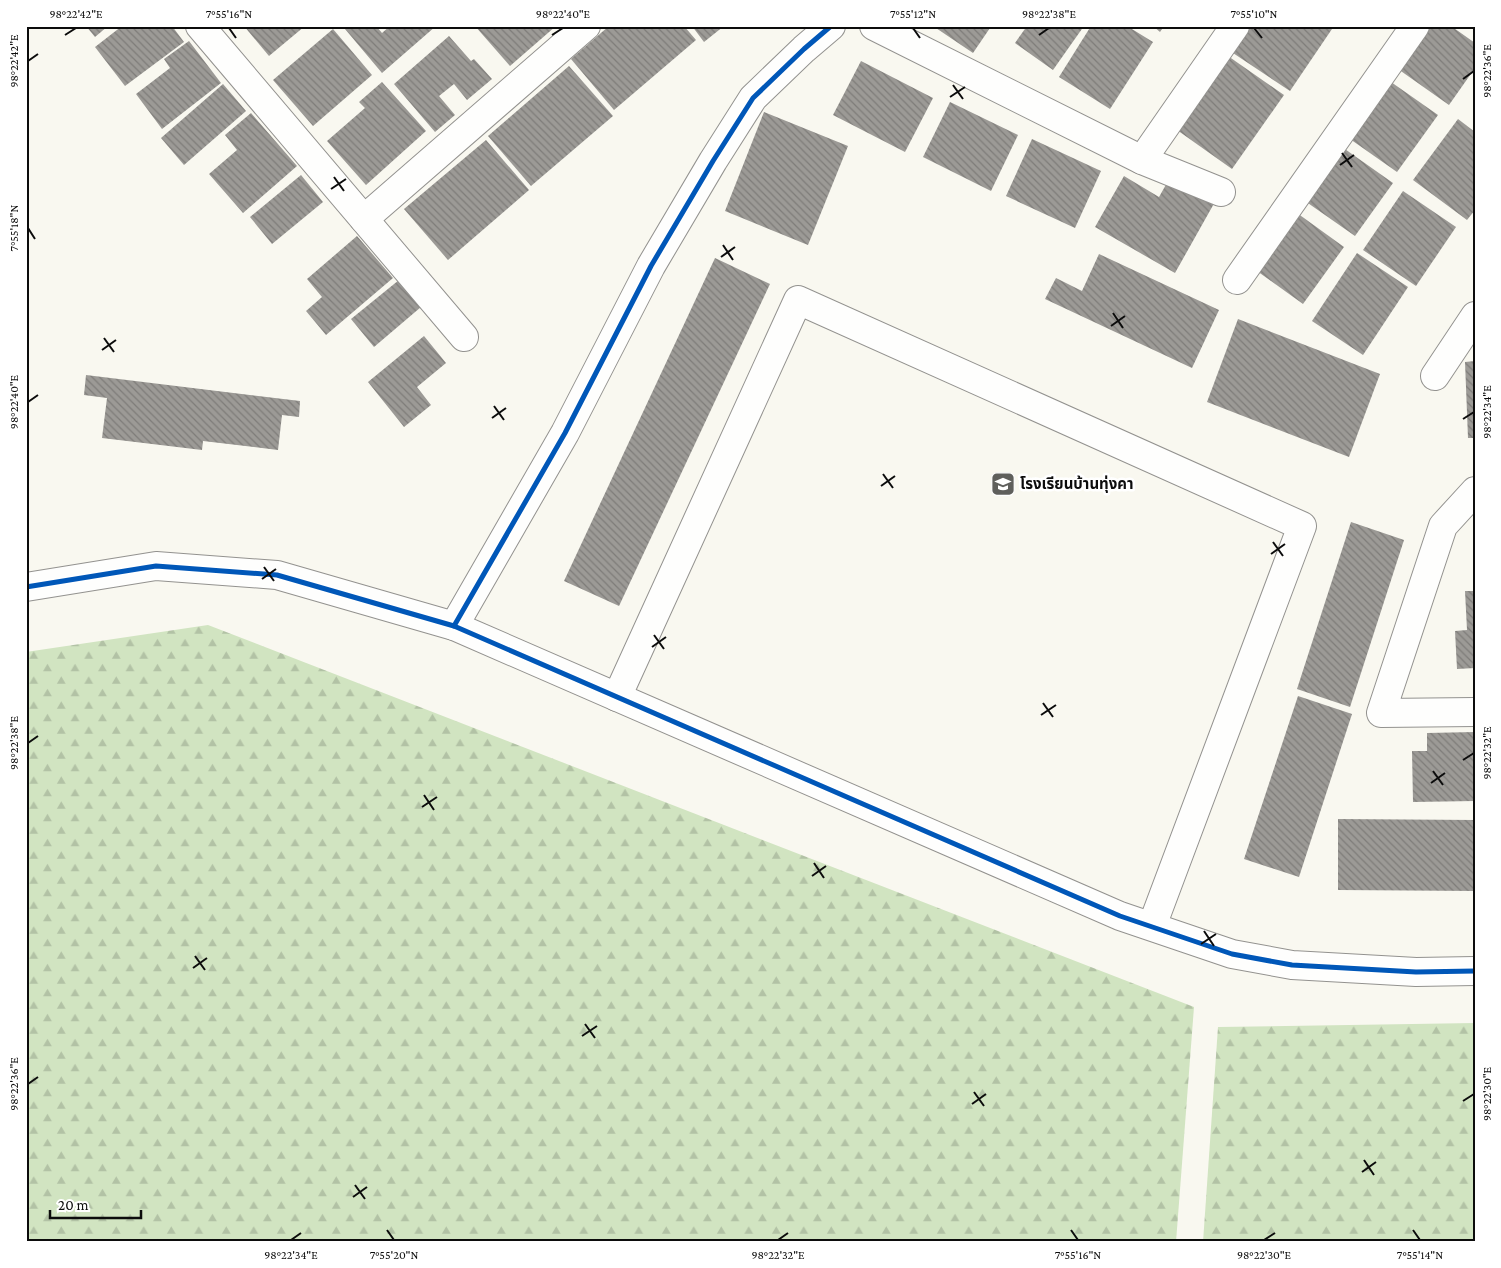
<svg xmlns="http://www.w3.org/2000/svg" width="1501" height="1268" font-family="'Crimson Pro','Noto Sans Thai',serif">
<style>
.forest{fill:url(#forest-firs)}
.building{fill:url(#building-back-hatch)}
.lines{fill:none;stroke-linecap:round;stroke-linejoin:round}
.minor-casing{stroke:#93928f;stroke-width:30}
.minor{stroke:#fefefd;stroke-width:28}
.cycleway-casing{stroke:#fff;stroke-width:8}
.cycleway{stroke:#0057b8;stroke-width:5}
.ticks{fill:none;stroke:#0c0c0c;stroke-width:2}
.labels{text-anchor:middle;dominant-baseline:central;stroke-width:5;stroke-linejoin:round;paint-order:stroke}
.poi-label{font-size:15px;font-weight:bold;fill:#0c0c0c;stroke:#fff;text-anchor:start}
.neatline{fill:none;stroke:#0c0c0c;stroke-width:2}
.ticks-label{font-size:12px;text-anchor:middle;fill:#0c0c0c}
</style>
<defs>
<pattern id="forest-firs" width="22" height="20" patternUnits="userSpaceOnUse" patternTransform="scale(1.25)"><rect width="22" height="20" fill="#d1e4c1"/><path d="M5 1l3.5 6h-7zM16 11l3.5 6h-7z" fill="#b2c2a5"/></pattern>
<pattern id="building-back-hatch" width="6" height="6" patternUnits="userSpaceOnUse" patternTransform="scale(1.25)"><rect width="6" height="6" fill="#9c9a96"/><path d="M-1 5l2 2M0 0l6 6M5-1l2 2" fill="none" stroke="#7e7c79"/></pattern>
</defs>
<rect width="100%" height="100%" fill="#f9f8f0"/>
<g class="forest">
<path d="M208,625L1194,1007L1176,1242H26V652Z"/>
<path d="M1475,1023V1242H1203L1218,1027Z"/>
</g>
<g class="building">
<path d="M86,26H108L95,37Z"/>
<path d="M122,26H172L184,42L125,86L95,47Z"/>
<path d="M244,26H305L269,56Z"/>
<path d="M348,26H376L382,33L390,26H436L382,73L345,29Z"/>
<path d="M475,26H556L510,66Z"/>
<path d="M609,26H684L696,40L614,110L571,59Z"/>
<path d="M692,26H724L704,42Z"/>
<path d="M933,26H987L990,28L973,53Z"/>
<path d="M1027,26H1084L1053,70L1015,43Z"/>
<path d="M1091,26H1127L1153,42L1110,109L1059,77Z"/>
<path d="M1153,26H1164L1160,32Z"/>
<path d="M1251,26H1328L1332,29L1290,91L1233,53Z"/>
<path d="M1428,26H1451L1475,43V68L1449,105L1398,69Z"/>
<path d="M333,29L372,75L313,126L273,80Z"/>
<path d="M449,36L471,61L474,59L492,79L467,100L454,84L439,96L455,115L435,132L394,84Z"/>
<path d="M189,41L221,83L162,129L136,94L170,68L164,59Z"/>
<path d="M1228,56L1284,95L1232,169L1177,130Z"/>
<path d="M861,61L933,98L905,152L833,115Z"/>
<path d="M569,66L613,116L531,186L488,136Z"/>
<path d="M382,82L426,131L366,185L327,141L365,108L359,102Z"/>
<path d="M1391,82L1438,115L1397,172L1350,139Z"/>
<path d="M223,84L246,111L184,165L161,138Z"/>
<path d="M950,102L1018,135L991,191L923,157Z"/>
<path d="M764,112L848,146L808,245L725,211Z"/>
<path d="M251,113L297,166L243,213L209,174L237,150L225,135Z"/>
<path d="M1458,119L1475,132V210L1467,220L1413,180Z"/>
<path d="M1032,139L1101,171L1075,228L1006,196Z"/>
<path d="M486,140L529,190L448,260L404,209Z"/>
<path d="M1342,147L1393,183L1355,236L1305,201Z"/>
<path d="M1172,174L1216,200L1175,273L1095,227L1124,176L1159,197Z"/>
<path d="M301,175L323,202L272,244L250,217Z"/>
<path d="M1403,191L1456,227L1416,286L1363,250Z"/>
<path d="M1297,213L1344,247L1303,304L1257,271Z"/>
<path d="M357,236L393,278L326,335L306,311L322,297L307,279Z"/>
<path d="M1357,253L1408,287L1363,355L1312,321Z"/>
<path d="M1099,254L1219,310L1192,368L1045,299L1056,278L1082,291Z"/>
<path d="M715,258L770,284L619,606L564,581Z"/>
<path d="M399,280L421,307L374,347L351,319Z"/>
<path d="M1238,319L1380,374L1349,457L1207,402Z"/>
<path d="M424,336L446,363L417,387L431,405L404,427L368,382Z"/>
<path d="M1475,361V438H1468L1465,362Z"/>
<path d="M86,375L300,401L299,417L282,415L278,450L203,441L202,450L102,438L107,398L84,395Z"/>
<path d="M1351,522L1404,540L1350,707L1297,689Z"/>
<path d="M1465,591H1475V668L1457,669L1455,631L1467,630Z"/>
<path d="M1298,696L1352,714L1299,877L1244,859Z"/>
<path d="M1475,732V801L1413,802L1412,751H1427V733Z"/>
<path d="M1338,819L1475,820V891L1338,890Z"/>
</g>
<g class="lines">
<g class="minor-casing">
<g id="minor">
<path d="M200,26L464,337"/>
<path d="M874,26L1142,160L1221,192"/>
<path d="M1142,160L1235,26"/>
<path d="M364,219L586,26"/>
<path d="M1237,280L1415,26"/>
<path d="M1435,376L1475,316"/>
<path d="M1475,491L1443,526L1381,713L1475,712"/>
<path d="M26,587L156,566L277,575L454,626L1120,916L1232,954L1292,965L1416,972L1475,971"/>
<path d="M454,626L565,433L651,266L713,161L753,98L804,49L831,26"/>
<path d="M617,697L798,300L1302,526L1152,926"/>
</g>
</g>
<use href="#minor" class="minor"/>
<g class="cycleway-casing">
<g id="cycleway">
<path d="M26,587L156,566L277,575L454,626L1120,916L1232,954L1292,965L1416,972L1475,971"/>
<path d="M454,626L565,433L651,266L713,161L753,98L804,49L831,26"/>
</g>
</g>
<use href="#cycleway" class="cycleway"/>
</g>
<path class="ticks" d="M229,28L236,38M913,28L920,38M1254,28L1262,38M65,35L76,28M552,35L563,28M1039,35L1049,28M28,61L38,54M1463,79L1474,71M953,85L963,99M950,97L965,87M1342,153L1352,167M1340,165L1354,155M334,177L344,191M331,189L346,179M28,228L35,239M723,245L733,260M721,257L735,247M1113,313L1123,328M1111,326L1125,316M104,338L114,352M102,350L116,340M28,402L38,395M494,406L504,420M492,418L506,408M1463,419L1474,412M883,474L893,488M881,486L895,476M1273,542L1283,556M1271,554L1285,544M264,567L274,581M262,579L276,569M654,635L664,649M652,647L666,637M1043,703L1053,717M1041,715L1056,705M28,743L38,736M1463,760L1474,753M1433,771L1443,785M1431,783L1445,773M424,795L434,810M422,807L437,797M814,863L824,878M812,876L826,866M1204,931L1214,946M1201,944L1216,934M195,956L205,970M193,968L207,958M585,1024L595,1038M582,1036L597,1026M28,1084L38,1077M974,1092L984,1106M1463,1101L1474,1094M972,1104L986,1094M1364,1160L1374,1175M1362,1172L1376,1162M355,1185L365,1199M353,1197L367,1187M387,1230L394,1240M1071,1230L1078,1240M1413,1230L1420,1240M291,1240L301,1233M778,1240L788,1233M1264,1240L1275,1233"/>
<defs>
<g id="school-square" transform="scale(1.25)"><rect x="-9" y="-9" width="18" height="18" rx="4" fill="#5f5f5c" stroke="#fff"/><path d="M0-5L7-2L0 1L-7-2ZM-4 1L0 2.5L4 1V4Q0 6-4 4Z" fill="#fff"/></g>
</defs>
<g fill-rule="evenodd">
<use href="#school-square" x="1003" y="484"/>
</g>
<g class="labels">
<g class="poi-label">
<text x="1020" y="484">โรงเรียนบ้านทุ่งคา</text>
</g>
</g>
<rect width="1501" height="1268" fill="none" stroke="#ffffff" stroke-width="55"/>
<path d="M50 1210v8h91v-8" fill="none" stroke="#0c0c0c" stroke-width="2.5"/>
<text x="58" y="1210" font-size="15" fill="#0c0c0c" stroke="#ffffff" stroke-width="4" paint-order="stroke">20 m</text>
<rect x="28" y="28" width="1446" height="1212" class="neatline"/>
<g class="ticks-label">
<text x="76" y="18">98°22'42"E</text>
<text x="229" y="18">7°55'16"N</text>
<text x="563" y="18">98°22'40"E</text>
<text x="913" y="18">7°55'12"N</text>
<text x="1049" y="18">98°22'38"E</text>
<text x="1254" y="18">7°55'10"N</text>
<text transform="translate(14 61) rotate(-90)" y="4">98°22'42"E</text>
<text transform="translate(1487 71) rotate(-90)" y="4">98°22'36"E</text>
<text transform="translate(14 228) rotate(-90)" y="4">7°55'18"N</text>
<text transform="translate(14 402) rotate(-90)" y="4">98°22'40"E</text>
<text transform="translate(1487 412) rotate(-90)" y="4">98°22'34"E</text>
<text transform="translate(14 743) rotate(-90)" y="4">98°22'38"E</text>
<text transform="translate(1487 753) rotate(-90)" y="4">98°22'32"E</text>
<text transform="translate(14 1084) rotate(-90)" y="4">98°22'36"E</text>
<text transform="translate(1487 1094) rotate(-90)" y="4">98°22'30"E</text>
<text x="291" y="1259">98°22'34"E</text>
<text x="394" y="1259">7°55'20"N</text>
<text x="778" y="1259">98°22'32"E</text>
<text x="1078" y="1259">7°55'16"N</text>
<text x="1264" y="1259">98°22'30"E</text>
<text x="1420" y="1259">7°55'14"N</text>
</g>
</svg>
